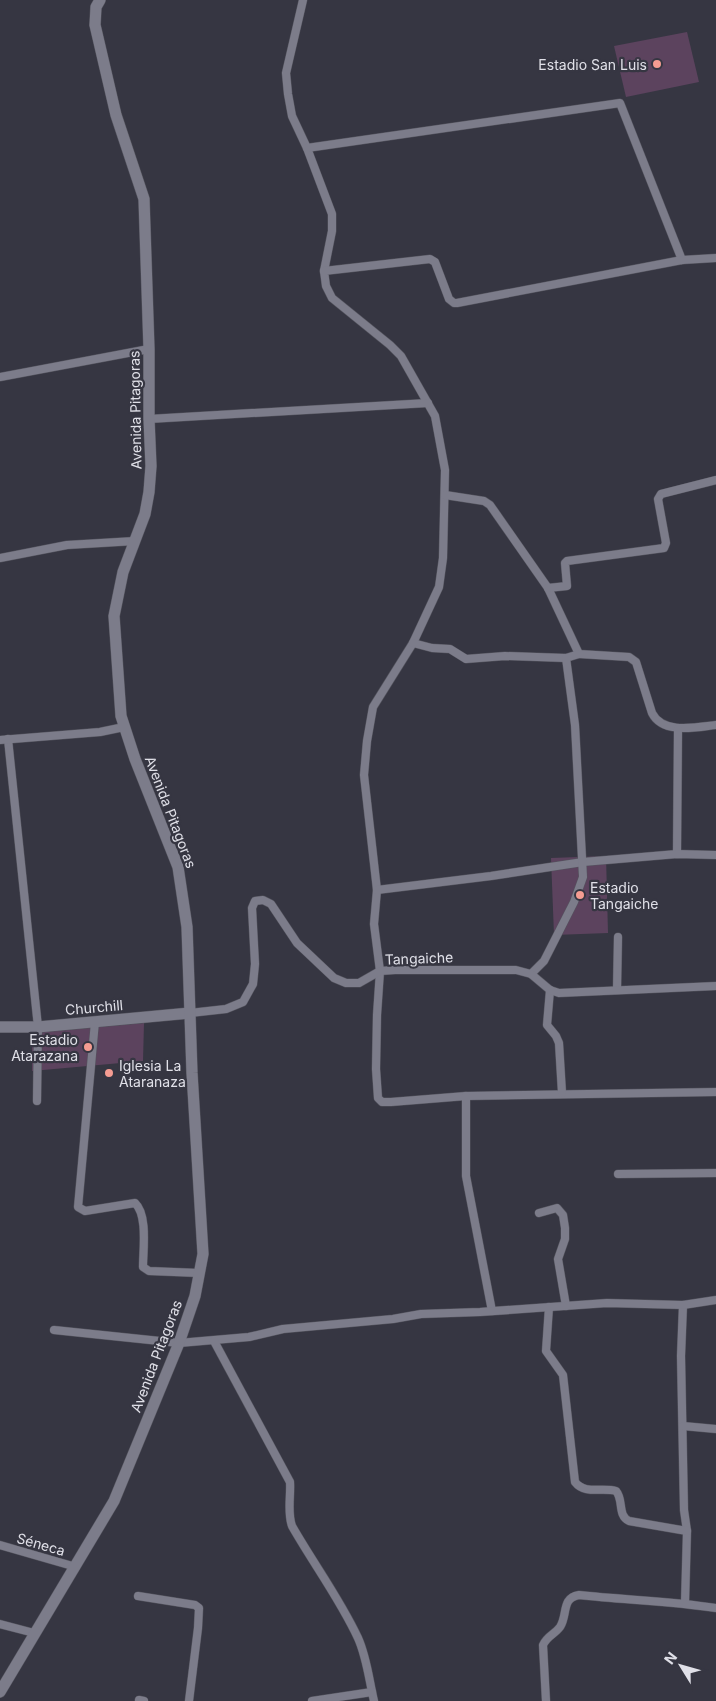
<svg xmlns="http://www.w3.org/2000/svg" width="716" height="1701" font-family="Inter,sans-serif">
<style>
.grass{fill:#5c435e}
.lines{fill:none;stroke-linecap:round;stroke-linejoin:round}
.street-casing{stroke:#54545e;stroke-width:9}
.secondary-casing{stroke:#54545e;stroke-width:12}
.street{stroke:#7c7c8a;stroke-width:8}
.secondary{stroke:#7c7c8a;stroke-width:11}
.poi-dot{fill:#f59c92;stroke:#363642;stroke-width:2}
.labels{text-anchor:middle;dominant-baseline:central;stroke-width:4.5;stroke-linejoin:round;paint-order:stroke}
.poi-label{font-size:14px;fill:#e0e0e8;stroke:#363642;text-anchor:end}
.street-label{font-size:14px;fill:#e0e0e8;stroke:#363642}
</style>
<rect width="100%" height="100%" fill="#363642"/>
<g class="grass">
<path d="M687,32L699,82L626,97L614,46Z"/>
<path d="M606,856L608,933L554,935L551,858Z"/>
<path d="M144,1023L143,1061L32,1071V1033Z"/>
</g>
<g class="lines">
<g class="street-casing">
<g id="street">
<path d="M303,0L286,73L288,94L292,116L307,148L332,214V231L324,271"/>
<path d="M307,148L620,103L682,260"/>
<path d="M716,258L682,260L457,303H454L449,299L435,262L430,259L324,271L326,286L332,298L390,345L401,356L435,416L445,470L443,558L439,587L413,643L373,707L367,741L364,775L377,890L374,924L380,971L377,1015L376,1069L378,1098L382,1102H391L466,1096L716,1092"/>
<path d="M0,377L149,349"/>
<path d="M149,419L428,403"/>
<path d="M445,495L484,501L490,505L548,588L579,654L629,657L636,662L652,713C663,735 697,727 716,725"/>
<path d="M0,558L67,545L135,541"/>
<path d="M548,588L567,586L565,563L567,561L664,548L666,543L658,499L661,494L716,480"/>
<path d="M413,643L432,648L450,649L466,659L505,656L566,658"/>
<path d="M8,739L38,1027L37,1101"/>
<path d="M0,740L100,732L124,727"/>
<path d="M677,854L678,729"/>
<path d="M377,890L491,876L583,862L677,854L716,855"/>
<path d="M531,974L544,961L574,902L583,877L575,725L566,658L579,654"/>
<path d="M550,990L547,1025L556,1036L559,1043L562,1093"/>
<path d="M617,990L618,937"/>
<path d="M190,1013L226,1009L243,1002L253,984L255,964L252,908L255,901L263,900L271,904L297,943L334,978L346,983H359L380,971L395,970H516L531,974L550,990L559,993L716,986"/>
<path d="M95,1022L78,1207L85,1211L135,1203C148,1215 143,1250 143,1267L149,1271L199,1273"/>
<path d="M466,1096V1176L492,1311"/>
<path d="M618,1174L716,1173"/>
<path d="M539,1213L557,1208L563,1215L565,1228V1239L558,1259L566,1306"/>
<path d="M683,1305L681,1356L684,1510L687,1531L685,1603"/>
<path d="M549,1307L546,1351L563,1375L575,1482C585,1495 602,1487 616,1491C624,1500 617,1515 629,1521L687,1531"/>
<path d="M54,1330L179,1343L249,1337L283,1329L393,1319L421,1314L480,1312L607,1303L683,1305L716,1300"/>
<path d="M214,1341L290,1482C291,1496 287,1512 292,1526C313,1563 340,1599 358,1638C367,1658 369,1680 374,1701"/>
<path d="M683,1426L716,1429"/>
<path d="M0,1545L76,1567"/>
<path d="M138,1596L195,1605L199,1608L198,1628L189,1701"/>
<path d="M0,1624L34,1633"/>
<path d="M139,1700L144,1701"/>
<path d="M312,1701L372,1692"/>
<path d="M546,1701L543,1645C547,1636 555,1634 560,1627C568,1615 561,1598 579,1595C625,1600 671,1601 716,1608"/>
</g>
</g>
<g class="secondary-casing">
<g id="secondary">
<path d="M0,1027H38L190,1013"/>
<path d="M0,1692L114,1501L179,1343L195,1296L203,1254L192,1073L187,927L178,867L135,759L121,716L114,616L123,572L145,514L149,492L151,466L149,419V349L144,199L116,115L95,25L96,7L100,0"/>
</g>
</g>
<use href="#street" class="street"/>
<use href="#secondary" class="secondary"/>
</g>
<g class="poi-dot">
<circle cx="657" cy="64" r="5"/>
<circle cx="580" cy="895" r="5"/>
<circle cx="88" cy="1047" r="5"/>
<circle cx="109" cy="1073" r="5"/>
</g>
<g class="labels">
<g class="poi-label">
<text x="647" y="64">Estadio San Luis</text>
<text x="590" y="887" text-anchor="start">Estadio<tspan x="590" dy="16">Tangaiche</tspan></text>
<text x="78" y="1039">Estadio<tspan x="78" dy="16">Atarazana</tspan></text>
<text x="119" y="1065" text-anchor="start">Iglesia La<tspan x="119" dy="16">Ataranaza</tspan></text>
</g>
<g class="street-label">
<text transform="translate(135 410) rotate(-91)">Avenida Pitagoras</text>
<text transform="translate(171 812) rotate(69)">Avenida Pitagoras</text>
<text transform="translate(419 958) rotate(-2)">Tangaiche</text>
<text transform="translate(94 1007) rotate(-5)">Churchill</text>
<text transform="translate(156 1356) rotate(-69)">Avenida Pitagoras</text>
<text transform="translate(41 1544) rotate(16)">Séneca</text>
</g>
</g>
<g transform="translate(681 1666) rotate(307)" stroke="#363642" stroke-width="4" paint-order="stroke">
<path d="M0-4L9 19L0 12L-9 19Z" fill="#e0e0e8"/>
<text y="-8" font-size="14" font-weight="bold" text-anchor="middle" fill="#e0e0e8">N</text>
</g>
</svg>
